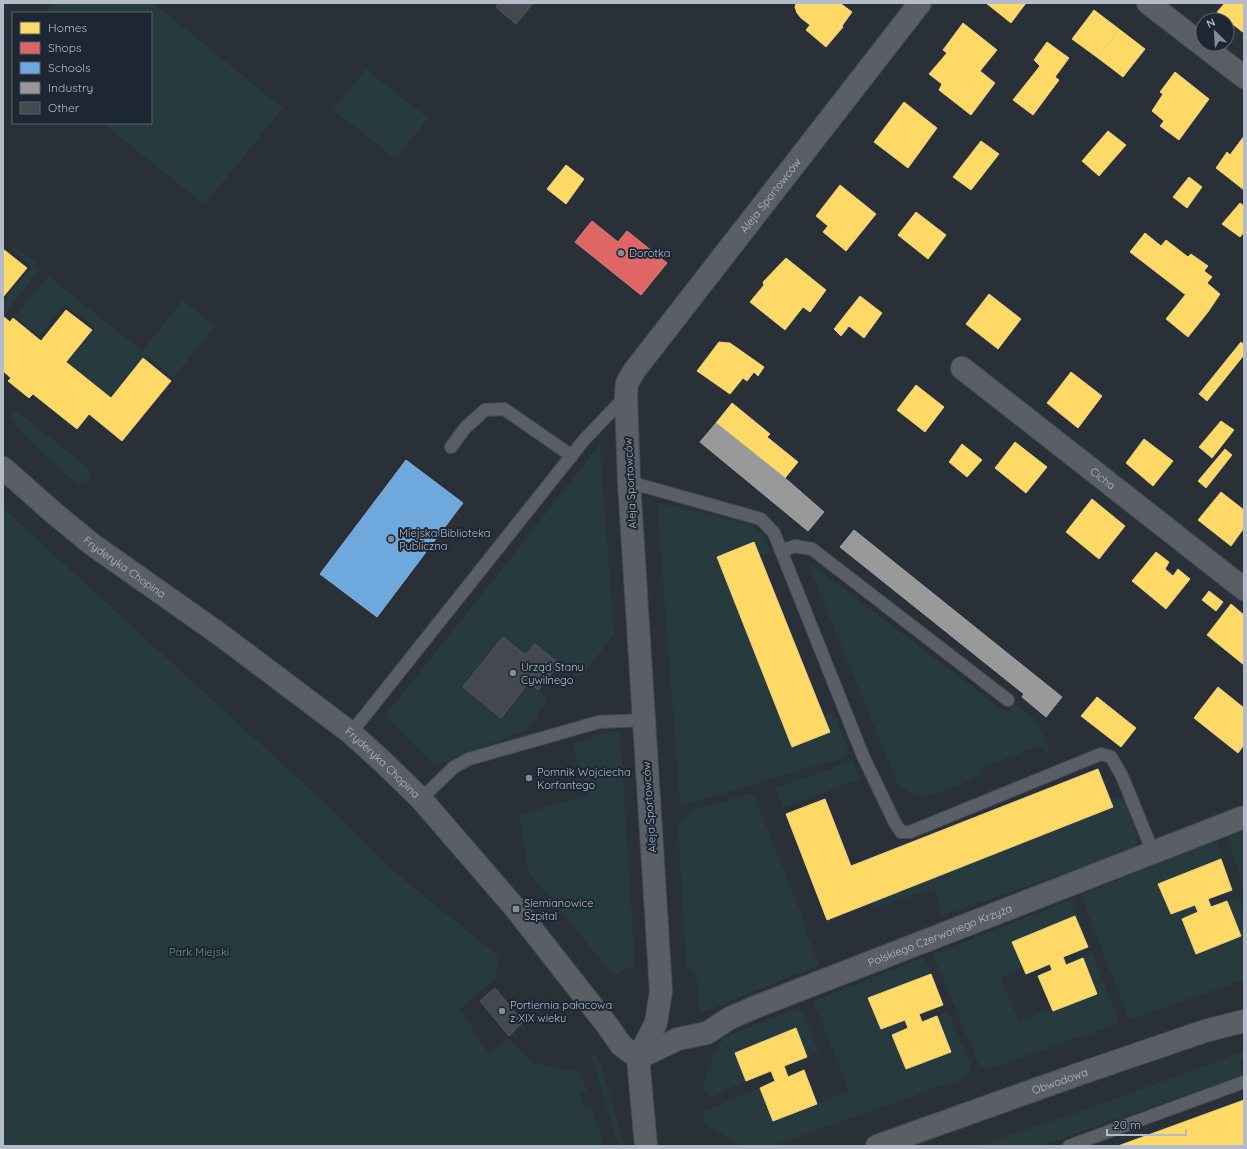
<svg xmlns="http://www.w3.org/2000/svg" width="1247" height="1149" font-family="Quicksand,sans-serif">
<style>
.green{fill:#273a3e}
.homes{fill:#ffd966;stroke:#e8d084}
.shops{fill:#e06666;stroke:#d38084}
.schools{fill:#6fa8dc;stroke:#84aed6}
.industry{fill:#999;stroke:#a1a4a7}
.building{fill:#444950;stroke:#52575f}
.lines{fill:none;stroke-linecap:round;stroke-linejoin:round}
.service-casing{stroke:#484c53;stroke-width:14}
.minor-casing{stroke:#484c53;stroke-width:24}
.tertiary-casing{stroke:#484c53;stroke-width:24}
.service{stroke:#5a5e66;stroke-width:12}
.minor{stroke:#5a5e66;stroke-width:22}
.tertiary{stroke:#5a5e66;stroke-width:22}
.poi-dot{fill:#848b96;stroke:#1d2633;stroke-width:1.5}
.labels{text-anchor:middle;dominant-baseline:central;stroke-width:4;stroke-linejoin:round;paint-order:stroke}
.street-label{font-size:11px;fill:#b4bcc9;stroke:#1d2633}
.poi-label{font-size:11px;fill:#b4bcc9;stroke:#1d2633;text-anchor:start}
.park-label{font-size:11px;fill:#6b9a76;stroke:#1d2633}
</style>
<rect width="100%" height="100%" fill="#2a3038"/>
<g class="green">
<path d="M52,3H153L283,108L204,205L103,123H151V13H44Z"/>
<path d="M366,69L428,118L396,159L333,110Z"/>
<path d="M9,247C19,248 27,256 35,262L34,264L40,269L5,313L3,311V302L30,268L28,266L29,264Z"/>
<path d="M48,276L142,351L183,300L215,326L173,378L145,354L110,397L68,362L95,328L65,304L39,336L15,316Z"/>
<path d="M16,411L85,465C96,476 91,484 76,484L22,433L15,425L16,424L11,418Z"/>
<path d="M600,445L614,634L580,679L559,664L535,644L525,655L503,638L463,687L501,718L529,682L548,699L528,729L435,766L385,716Z"/>
<path d="M657,502L749,524L764,535L771,552L760,556L754,542L717,557L792,747L830,732L823,716L833,711L849,752L846,757L683,805L680,804Z"/>
<path d="M3,508L325,803L403,879L498,955L496,978L460,1009L489,1054L508,1038L532,1063L580,1072L587,1092L580,1094L584,1109L592,1107L604,1146H3Z"/>
<path d="M807,561L1008,714L1013,703L1037,721L1052,757L1039,746L981,768L984,773C972,780 932,798 919,796C910,795 904,788 897,783Z"/>
<path d="M615,731L620,732L635,967L624,969L614,976L529,873L519,815L588,795L572,744L609,732Z"/>
<path d="M853,761L860,779L783,808L775,787Z"/>
<path d="M753,793L807,928L806,932L819,965L701,1013C700,1008 698,1002 698,997C697,986 700,971 686,967L678,825L693,810Z"/>
<path d="M1117,797L1126,799L1130,809L1138,839L1135,848L942,916L935,888L874,908L871,902L1113,808L1110,800Z"/>
<path d="M1244,832V888L1227,838Z"/>
<path d="M1212,842L1218,844L1222,854L1221,859L1159,884L1171,914L1195,905L1198,912L1182,919L1196,954L1241,936L1227,901L1238,897L1244,913V980L1129,1020L1081,895Z"/>
<path d="M1072,899L1077,914L1075,916L1012,942L1023,969L1001,977L1019,1022L1051,1009L1053,1011L1097,994L1083,958L1092,953L1120,1023L989,1069L979,1065L934,957V954Z"/>
<path d="M924,957L931,974L869,999L881,1029L905,1020L908,1028L892,1035L906,1069L951,1052L937,1016L948,1011L971,1065L967,1077L773,1146H743L704,1124V1111L760,1088L773,1121L849,1091L814,1004V1001Z"/>
<path d="M796,1008L802,1012L819,1052L807,1057L796,1028L735,1053L746,1081L712,1097L703,1089C708,1071 712,1052 725,1037Z"/>
<path d="M1244,1051V1058L1239,1060L1243,1075L1041,1146H978L1098,1105Z"/>
<path d="M590,1053L594,1054L601,1064L624,1146H619Z"/>
</g>
<g class="homes">
<path d="M796,3H840L852,12L842,26L843,27L826,47L806,30L810,25L801,18L797,13L795,7Z"/>
<path d="M986,3H1026L1011,23Z"/>
<path d="M1225,3H1244V33L1217,12Z"/>
<path d="M1094,10L1119,29L1098,58L1072,39Z"/>
<path d="M963,23L997,50L980,71L995,83L971,115L939,90L942,84L929,74L947,53L943,50Z"/>
<path d="M1119,29L1145,49L1123,77L1098,58Z"/>
<path d="M1047,42L1069,58L1055,77L1059,80L1033,115L1013,100L1040,66L1034,60Z"/>
<path d="M1175,72L1209,99L1179,140L1160,126L1164,121L1152,111L1163,94L1160,92Z"/>
<path d="M904,102L937,128L908,168L874,142Z"/>
<path d="M1108,131L1126,145L1099,176L1082,161Z"/>
<path d="M1244,136V190L1216,168L1227,152L1230,155Z"/>
<path d="M981,141L999,154L971,190L953,177Z"/>
<path d="M566,165L584,179L566,204L547,189Z"/>
<path d="M1189,177L1202,187L1187,208L1173,197Z"/>
<path d="M840,185L876,214L846,251L823,232L828,226L816,216Z"/>
<path d="M1240,203L1244,206V232L1240,237L1222,224Z"/>
<path d="M916,212L946,235L928,259L898,235Z"/>
<path d="M1145,233L1161,246L1166,240L1188,257L1191,254L1208,266L1204,271L1212,277L1207,283L1220,294L1208,312L1130,252Z"/>
<path d="M3,249L27,268L3,297Z"/>
<path d="M786,258L826,290L810,312L803,307L785,330L750,302L764,285L763,282Z"/>
<path d="M989,294L1021,319L998,349L966,324Z"/>
<path d="M1186,294L1208,312L1188,337L1166,319Z"/>
<path d="M860,296L882,313L864,338L849,326L841,336L834,329Z"/>
<path d="M66,310L92,330L66,362L111,398L143,358L171,381L122,441L89,414L77,429L33,394L29,398L8,381L11,378L3,371V316L10,322L13,318L41,341Z"/>
<path d="M719,342L730,343L764,367L758,376L754,372L747,381L743,378L730,394L697,371Z"/>
<path d="M1241,342L1244,345V355L1207,401L1199,394Z"/>
<path d="M1071,372L1102,396L1078,428L1047,403Z"/>
<path d="M916,385L944,407L925,432L897,410Z"/>
<path d="M732,403L770,434L767,437L798,462L785,478L716,423Z"/>
<path d="M1221,421L1234,430L1212,458L1199,447Z"/>
<path d="M1144,439L1173,461L1153,486L1126,463Z"/>
<path d="M1015,442L1047,467L1026,493L995,468Z"/>
<path d="M962,444L982,460L967,477L949,462Z"/>
<path d="M1225,449L1232,455L1206,488L1198,481Z"/>
<path d="M1221,492L1244,510V528L1231,546L1198,520Z"/>
<path d="M1092,499L1125,526L1099,559L1066,532Z"/>
<path d="M754,542L830,732L792,747L717,557Z"/>
<path d="M1156,552L1169,562L1165,569L1173,576L1178,569L1190,579L1166,609L1132,581Z"/>
<path d="M1209,591L1223,602L1216,611L1202,600Z"/>
<path d="M1231,604L1244,615V665L1207,635Z"/>
<path d="M1218,687L1244,708V745L1238,753L1194,718Z"/>
<path d="M1097,697L1136,728L1121,747L1081,716Z"/>
<path d="M1098,769L1113,807L827,920L786,814L825,799L851,866Z"/>
<path d="M1221,859L1232,890L1208,899L1211,907L1227,901L1241,936L1196,954L1182,919L1198,912L1195,905L1171,914L1158,884Z"/>
<path d="M1075,916L1088,947L1063,957L1066,965L1083,958L1097,994L1053,1011L1038,976L1052,970L1050,964L1026,974L1012,942Z"/>
<path d="M931,974L943,1005L919,1014L922,1022L937,1016L951,1052L906,1069L892,1035L908,1028L905,1020L881,1029L868,998Z"/>
<path d="M796,1028L807,1057L784,1066L788,1077L804,1070L817,1104L773,1121L760,1088L775,1081L771,1071L746,1081L735,1053Z"/>
<path d="M1244,1100V1145L1241,1146H1118Z"/>
</g>
<path class="shops" d="M592,221L618,242L627,231L667,263L641,295L575,242Z"/>
<path class="schools" d="M406,460L463,503L377,617L320,574Z"/>
<g class="industry">
<path d="M716,423L785,478L824,512L808,531L700,442Z"/>
<path d="M854,530L1062,697L1046,717L1022,697L1024,694L840,547Z"/>
</g>
<g class="building">
<path d="M499,3H533L516,24L496,7Z"/>
<path d="M503,637L525,655L535,644L559,664L538,690L529,682L501,718L463,687Z"/>
<path d="M495,988L523,1022L509,1036L480,1001Z"/>
</g>
<g class="lines">
<g class="service-casing">
<g id="service">
<path d="M451,447L465,428L485,410L504,409L572,456"/>
<path d="M629,482L761,519L774,533L863,756L895,823L901,832H910L1101,754L1111,757L1122,776L1153,852"/>
<path d="M781,551L795,546L812,549L1008,700"/>
<path d="M351,733L584,440L626,396"/>
<path d="M421,799L454,767L469,759L599,722L644,720"/>
<path d="M1069,1146L1244,1082"/>
</g>
</g>
<g class="minor-casing">
<g id="minor">
<path d="M1148,3L1244,77"/>
<path id="s1" d="M962,368L1244,589"/>
<path id="s2" d="M3,468L55,514L93,545L218,633L351,733L383,762L421,799L516,909L607,1025L621,1045L638,1058L646,1146"/>
<path id="s3" d="M638,1058L656,1023L661,991L629,482L626,395L627,383L634,371L920,3"/>
<path id="s4" d="M638,1058L678,1039L707,1033L730,1018L753,1008L1244,817"/>
</g>
</g>
<g class="tertiary-casing">
<g id="tertiary">
<path id="s5" d="M877,1146L1082,1073L1205,1031L1244,1021"/>
</g>
</g>
<use href="#service" class="service"/>
<use href="#minor" class="minor"/>
<use href="#tertiary" class="tertiary"/>
</g>
<g class="poi-dot">
<circle cx="621" cy="253" r="4"/>
<circle cx="391" cy="539" r="4"/>
<circle cx="513" cy="673" r="4"/>
<circle cx="529" cy="778" r="4"/>
<rect x="512" y="905" width="8" height="8" rx="2"/>
<circle cx="502" cy="1011" r="4"/>
</g>
<g class="labels">
<g class="street-label">
<text stroke="none"><textPath href="#s3" startOffset="917">Aleja Sportowców</textPath></text>
<text stroke="none"><textPath href="#s1" startOffset="179">Cicha</textPath></text>
<text transform="translate(630 483) rotate(-93)">Aleja Sportowców</text>
<text stroke="none"><textPath href="#s2" startOffset="157">Fryderyka Chopina</textPath></text>
<text stroke="none"><textPath href="#s2" startOffset="481">Fryderyka Chopina</textPath></text>
<text transform="translate(649 807) rotate(-94)">Aleja Sportowców</text>
<text stroke="none"><textPath href="#s4" startOffset="327">Polskiego Czerwonego Krzyża</textPath></text>
<text stroke="none"><textPath href="#s5" startOffset="194">Obwodowa</textPath></text>
</g>
<g class="poi-label">
<text x="629" y="253">Dorotka</text>
<text x="399" y="533">Miejska Biblioteka<tspan x="399" dy="13">Publiczna</tspan></text>
<text x="521" y="667">Urząd Stanu<tspan x="521" dy="13">Cywilnego</tspan></text>
<text x="537" y="772">Pomnik Wojciecha<tspan x="537" dy="13">Korfantego</tspan></text>
<text x="524" y="903">Siemianowice<tspan x="524" dy="13">Szpital</tspan></text>
<text x="510" y="1005">Portiernia pałacowa<tspan x="510" dy="13">z XIX wieku</tspan></text>
</g>
<g class="park-label">
<text x="199" y="952">Park Miejski</text>
</g>
</g>
<rect width="1247" height="1149" fill="none" stroke="#b4bcc9" stroke-width="8"/>
<rect x="12" y="12" width="140" height="112" fill="#1d2633" stroke="#59626f"/>
<rect x="20" y="22" width="20" height="12" fill="#ffd966" stroke="#59626f"/>
<text x="48" y="32" font-size="12" fill="#b4bcc9">Homes</text>
<rect x="20" y="42" width="20" height="12" fill="#e06666" stroke="#59626f"/>
<text x="48" y="52" font-size="12" fill="#b4bcc9">Shops</text>
<rect x="20" y="62" width="20" height="12" fill="#6fa8dc" stroke="#59626f"/>
<text x="48" y="72" font-size="12" fill="#b4bcc9">Schools</text>
<rect x="20" y="82" width="20" height="12" fill="#999999" stroke="#59626f"/>
<text x="48" y="92" font-size="12" fill="#b4bcc9">Industry</text>
<rect x="20" y="102" width="20" height="12" fill="#444950" stroke="#59626f"/>
<text x="48" y="112" font-size="12" fill="#b4bcc9">Other</text>
<g transform="translate(1215 32) rotate(335)"><circle r="19" fill="#1d2633" stroke="#59626f"/>
<path d="M0-3L7 15L0 10L-7 15Z" fill="#848b96"/>
<text y="-6" font-size="11" font-weight="bold" text-anchor="middle" fill="#b4bcc9">N</text>
</g>
<path d="M1107 1129v6h79v-6" fill="none" stroke="#b4bcc9" stroke-width="2"/>
<text x="1113" y="1129" font-size="12" fill="#b4bcc9" stroke="#1d2633" stroke-width="3" paint-order="stroke">20 m</text>
</svg>
